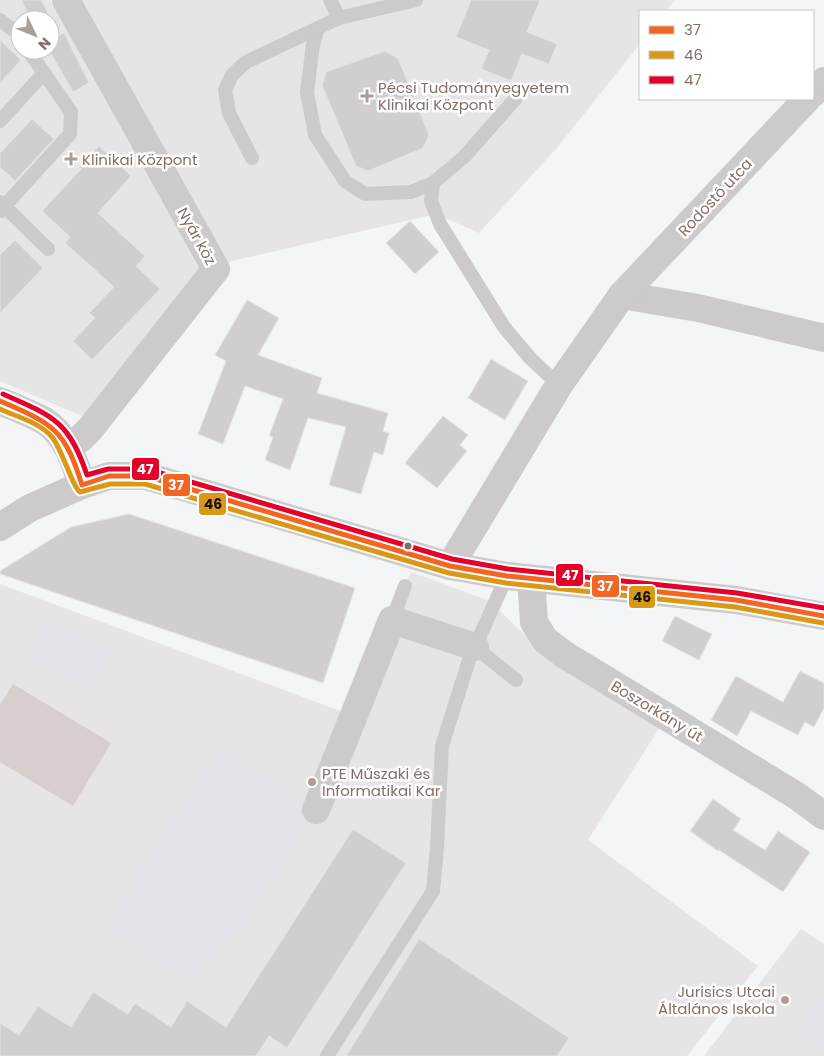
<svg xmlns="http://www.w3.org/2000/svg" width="824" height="1056" font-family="Poppins,sans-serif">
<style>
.built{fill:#e7e4e6;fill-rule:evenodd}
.green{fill:#e6e4ea}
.water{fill:#d7cecd}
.building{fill:#d0cece;stroke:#e4e4e5}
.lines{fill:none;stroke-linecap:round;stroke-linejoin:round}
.service{stroke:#cccaca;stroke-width:14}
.minor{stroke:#cccaca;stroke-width:28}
.tertiary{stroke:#cccaca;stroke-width:28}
.bus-1-casing{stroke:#fff;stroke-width:9}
.bus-2-casing{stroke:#fff;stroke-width:9}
.bus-3-casing{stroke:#fff;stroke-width:9}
.bus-1{stroke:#f26522;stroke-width:5}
.bus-2{stroke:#da9819;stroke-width:5}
.bus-3{stroke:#e4002b;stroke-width:5}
.poi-dot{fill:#ac9d98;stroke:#fff;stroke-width:2}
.bus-dot{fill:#856e65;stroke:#fff;stroke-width:2}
.labels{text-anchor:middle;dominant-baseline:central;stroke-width:5;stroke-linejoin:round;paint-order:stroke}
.poi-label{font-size:15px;fill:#856e65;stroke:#fff;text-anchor:start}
.street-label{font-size:15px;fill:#856e65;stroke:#fff}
.line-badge{stroke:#fff;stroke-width:2}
.badge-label{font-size:14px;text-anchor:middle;font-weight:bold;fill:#fff}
.pale-badge-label{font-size:14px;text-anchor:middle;font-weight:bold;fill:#111}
</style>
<rect width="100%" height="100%" fill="#f4f5f6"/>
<g class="built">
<path d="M0,0H50L203,267L82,416L0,381ZM20,20H50V50H20Z"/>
<path d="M82,0H675L666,11H640V44L556,149L479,233L436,214L228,262Z"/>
<path d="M411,572L490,601L533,643L662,724L588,840L758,966L687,1056H0V584L343,712L392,620Z"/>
<path d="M801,929L824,944V1056H704Z"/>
</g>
<g class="green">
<path d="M44,620L108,651L90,688L27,657Z"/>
<path d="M221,747L316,810L229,942L134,880Z"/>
<path d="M136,883L220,939L190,983L106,926Z"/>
<path d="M824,999V1050L799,1031Z"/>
</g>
<path class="water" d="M13,684L111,743L73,806L0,762V705Z"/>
<g class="building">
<path d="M21,0H41L52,20H32Z"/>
<path d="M471,0H540L527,32L557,44L549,64L522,54L511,81L481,69L489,50L456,37Z"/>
<path d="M64,33L89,83L73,92L49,50L50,40Z"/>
<path d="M0,40L21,60L0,83Z"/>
<path d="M385,51L398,58L429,135L423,148L368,171L356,166L322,85L326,72Z"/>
<path d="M32,119L54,139L15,181L0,167V153Z"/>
<path d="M99,146L131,176L98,213L145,256L136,266L160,289L92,360L73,341L95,318L89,313L114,287L65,243L70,237L42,211L81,169L79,167Z"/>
<path d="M410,221L439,252L415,274L386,243Z"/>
<path d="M15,240L43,268L0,313V255Z"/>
<path d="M247,300L279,318L258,355L322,378L317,393L388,413L383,431L389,433L383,455L374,452L361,494L329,485L346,427L308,418L290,470L265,460L273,437L269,436L283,399L245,386L223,444L198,434L226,361L215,355Z"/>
<path d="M491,359L528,381L505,420L468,398Z"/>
<path d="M443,416L468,435L460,445L467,451L437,488L405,463Z"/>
<path d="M129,514L355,588L323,683L0,574V571L71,527Z"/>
<path d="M675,616L712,634L699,660L662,641Z"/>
<path d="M800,671L824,683V708L814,727L805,722L798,735L751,711L737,736L711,720L736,676L783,702Z"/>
<path d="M713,799L741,819L733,830L765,850L778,831L810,852L783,892L719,850L718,851L690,831Z"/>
<path d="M353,829L406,863L287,1048L269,1036L256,1056H0V1023L19,1035L38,1006L71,1027L93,992L128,1014L135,1003L171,1027L187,1001L226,1027Z"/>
<path d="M419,939L569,1038L557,1056H346Z"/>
</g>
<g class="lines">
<g class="service">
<path d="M330,0L339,18"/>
<path d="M416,0L339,18L318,28L313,45L307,92L315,135L345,181L365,194L411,192L433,183L431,201L440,224L504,327L530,358L559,385"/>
<path d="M0,20L17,33L20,38"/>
<path d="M0,121L44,73"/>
<path d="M252,158L229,113L225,90L232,75L246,62L318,28"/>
<path d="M433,183L464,157L516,98"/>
<path d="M0,202L48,249"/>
<path d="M0,211L70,134L71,112L28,50"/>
<path d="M392,620L405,586"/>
<path d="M475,647L516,680"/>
<path d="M327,1056L433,891L437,848L442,746L469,660L507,576"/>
</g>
<g class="minor">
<path d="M66,0L216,269L90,429L80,439L67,445"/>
<path d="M813,93L824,81"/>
<path d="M622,295L698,308L824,338"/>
<path d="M450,566L559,385L622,295L807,99"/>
<path d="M531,579L534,622L545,640L565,655L797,796L824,816"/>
<path d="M316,810L392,620L475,647"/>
</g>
<g class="tertiary">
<path d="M0,401C14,407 29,413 43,420C66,434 74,460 82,485L109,476H146L450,566L507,576L736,600L824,616"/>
<path d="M0,527L30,508L82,485"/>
</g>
<g class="bus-1-casing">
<path id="bus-1" d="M0,401C53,424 64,428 82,485L109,476H146L450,566L507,576L736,600L824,616"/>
</g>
<g class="bus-2-casing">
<path id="bus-2" d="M0,409C17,417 39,422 52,437C62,449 73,488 80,492L110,484H145L449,573L506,583L735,607L823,623"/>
</g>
<g class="bus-3-casing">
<path id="bus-3" d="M3,394C53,416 69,421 87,475L108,469H147L452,559L508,569L737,593L824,608"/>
</g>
<use href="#bus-1" class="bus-1"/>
<use href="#bus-2" class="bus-2"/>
<use href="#bus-3" class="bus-3"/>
</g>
<g class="poi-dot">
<path d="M364.5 88.5h5v5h5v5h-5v5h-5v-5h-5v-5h5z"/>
<path d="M68.5 151.5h5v5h5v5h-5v5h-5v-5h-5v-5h5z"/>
<circle cx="312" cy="782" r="5"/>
<circle cx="785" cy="1000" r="5"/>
</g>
<circle class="bus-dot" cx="408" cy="546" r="4.5"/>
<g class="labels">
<g class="poi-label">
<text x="378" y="87">Pécsi Tudományegyetem<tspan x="378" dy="17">Klinikai Központ</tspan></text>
<text x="82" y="159">Klinikai Központ</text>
<text x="322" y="773">PTE Műszaki és<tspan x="322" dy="17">Informatikai Kar</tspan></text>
<text x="775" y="991" text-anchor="end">Jurisics Utcai<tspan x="775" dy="17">Általános Iskola</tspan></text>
</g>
<g class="street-label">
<text transform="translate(715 197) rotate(-47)">Rodostó utca</text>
<text transform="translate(197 236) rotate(61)">Nyár köz</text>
<text transform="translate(657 711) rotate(31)">Boszorkány út</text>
</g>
</g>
<g class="line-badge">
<rect x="131" y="457" width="29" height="24" rx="5" fill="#e4002b"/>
<rect x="162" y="473" width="29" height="24" rx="5" fill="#f26522"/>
<rect x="198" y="492" width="29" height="24" rx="5" fill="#da9819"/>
<rect x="555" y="563" width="29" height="24" rx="5" fill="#e4002b"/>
<rect x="591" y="574" width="29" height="24" rx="5" fill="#f26522"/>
<rect x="628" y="585" width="28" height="24" rx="5" fill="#da9819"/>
</g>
<g class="badge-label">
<text x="145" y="474">47</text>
<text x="176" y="490">37</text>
<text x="570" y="580">47</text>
<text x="605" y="591">37</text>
</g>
<g class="pale-badge-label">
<text x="213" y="509">46</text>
<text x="642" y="602">46</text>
</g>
<rect x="639" y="10" width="175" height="90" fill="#ffffff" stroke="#cec5c1"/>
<rect x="649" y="26" width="25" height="8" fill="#f26522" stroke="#cec5c1"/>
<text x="684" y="35" font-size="15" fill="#856e65">37</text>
<rect x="649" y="51" width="25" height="8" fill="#da9819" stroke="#cec5c1"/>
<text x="684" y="60" font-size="15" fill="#856e65">46</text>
<rect x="649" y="76" width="25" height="8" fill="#e4002b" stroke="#cec5c1"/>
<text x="684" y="85" font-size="15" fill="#856e65">47</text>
<g transform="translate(35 35) rotate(133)"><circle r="24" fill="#ffffff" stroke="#cec5c1"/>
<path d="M0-4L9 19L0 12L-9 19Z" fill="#ac9d98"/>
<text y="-8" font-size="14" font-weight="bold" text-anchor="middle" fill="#856e65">N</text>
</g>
</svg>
